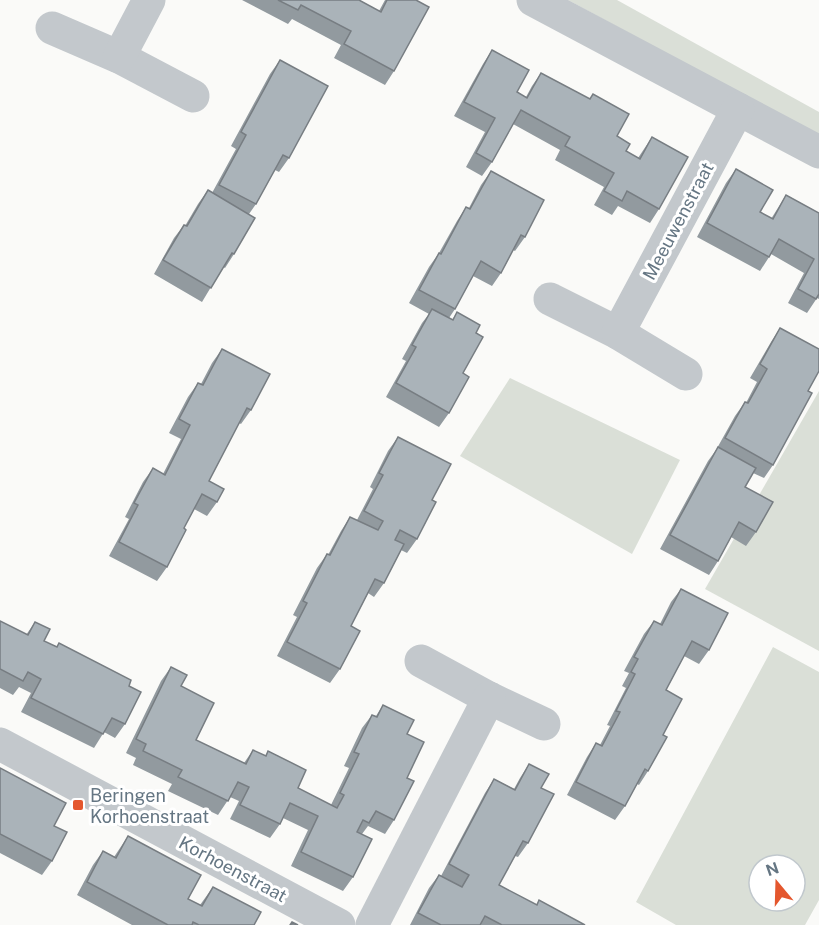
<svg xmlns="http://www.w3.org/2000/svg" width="819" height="925" font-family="'Public Sans',sans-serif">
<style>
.green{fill:#dadfd7;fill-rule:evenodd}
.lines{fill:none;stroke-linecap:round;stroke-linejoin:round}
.minor{stroke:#c3c8cc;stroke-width:33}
.wall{fill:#929a9f}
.building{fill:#aab3b9;stroke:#777d82;stroke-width:1.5}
.poi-dot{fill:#e4572e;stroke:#fff;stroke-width:2}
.labels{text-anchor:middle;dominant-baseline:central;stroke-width:6;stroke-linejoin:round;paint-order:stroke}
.street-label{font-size:18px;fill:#657683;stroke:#fff}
.poi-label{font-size:18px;fill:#657683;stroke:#fff;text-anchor:start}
</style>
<rect width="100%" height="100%" fill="#fafaf8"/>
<g class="green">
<path d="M568,0H617L819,112V136Z"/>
<path d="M510,378L680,460L632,554L460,456Z"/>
<path d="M819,391V651L705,589Z"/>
<path d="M773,647L819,672V900L805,925H676L636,902ZM759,865H795V901H759Z"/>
</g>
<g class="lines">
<g class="minor">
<path d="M533,0L819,152"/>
<path d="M52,28L119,57L193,96"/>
<path d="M119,57L149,0"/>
<path d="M550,299L618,333"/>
<path d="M686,374L618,333L738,109"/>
<path d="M421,661L489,698L544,724"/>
<path d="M0,744L339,925"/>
<path d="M372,925L489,698"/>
</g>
</g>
<g class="wall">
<path d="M242,0H359L379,11L385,0H416L394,71L385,85L334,58L341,45L292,19L288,24Z"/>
<path d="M492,50L517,92L526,97L532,86L541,73L617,136L626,151L638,158L652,137L659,209L650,223L618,206L612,215L594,205L604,187L555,160L560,150L513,124L492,162L482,176L466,167L485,132L454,116L483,64Z"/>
<path d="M280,60L289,158L279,172L275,170L256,204L249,214L234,254L225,268L223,267L202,302L154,274L174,238L184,225L185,226L198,204L208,190L212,193L236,149L231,146L270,74Z"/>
<path d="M736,169L760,212L771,219L786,195L819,213V299L817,298L807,313L788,303L804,273L771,254L760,271L697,237L726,183Z"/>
<path d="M491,171L525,237L515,251L513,250L501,273L492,286L473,276L455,309L449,318L452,320L457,312L476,333L463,373L449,413L439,427L386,397L406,361L402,359L422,323L429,314L409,303L429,267L439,253L457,221L466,207L469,208L481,185Z"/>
<path d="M780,328L808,391L773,465L764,478L753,473L745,487L756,532L746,546L731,537L718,561L709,575L660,549L708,461L716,450L735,416L745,402L746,403L757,382L750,378L771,342Z"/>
<path d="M222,349L251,410L241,424L239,423L209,481L217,502L207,516L194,509L184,528L167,567L157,581L109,556L129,519L125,517L143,482L153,468L163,474L181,439L169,433L188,397L198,383L201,384L212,363Z"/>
<path d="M398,437L432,500L417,539L407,553L401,550L384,583L374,597L368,593L351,626L340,669L330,683L277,656L297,617L293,615L317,568L327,554L328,555L341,531L350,517L357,520L373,489L370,487L388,451Z"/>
<path d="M681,589L709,650L699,664L684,656L666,690L663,735L648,771L639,785L637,784L625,806L615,820L567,795L587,757L596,743L600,745L610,726L607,725L626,688L622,686L629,673L624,671L644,634L654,621L660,624L671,602Z"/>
<path d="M0,621L26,635L35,622L44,641L56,647L59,643L129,686L125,724L115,738L104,732L94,748L21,712L31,693L19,687L13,695L0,688Z"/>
<path d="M171,667L181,686L196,740L244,763L253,750L265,756L268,751L298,788L331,805L349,768L344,766L362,728L372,715L376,716L383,705L407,734V778L394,820L385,834L368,826L362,834L353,877L343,891L291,866L308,830L283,818L280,824L270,838L230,819L239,801L230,797L218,815L168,791L172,784L133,765L136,758L126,753L161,681Z"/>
<path d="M529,764L541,788L528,843L518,857L515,856L499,885L536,905L539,900L585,925H410L429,888L439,875L441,876L485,793L494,779L514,789L520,778Z"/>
<path d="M0,768L54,826L52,861L42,875L0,853Z"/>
<path d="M128,836L188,899L200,905L213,887L254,925H132L77,895L93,865L103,851L114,857Z"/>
</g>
<g class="building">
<path d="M278,0H359L381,12L387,0H416L429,7L394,71L344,44L351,31L301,5L298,10Z"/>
<path d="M492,50L529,70L517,92L527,98L541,73L590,99L593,94L629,114L617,136L630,144L626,151L640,159L652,137L688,157L659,209L627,191L622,201L604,191L614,173L565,146L570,137L521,110L492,162L476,153L495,118L464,102Z"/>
<path d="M280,60L328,86L289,158L283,155L256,204L219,185L246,135L241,132Z"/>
<path d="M736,169L773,190L760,212L773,219L786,195L819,213V294L816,299L798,289L814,259L779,239L769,257L707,223Z"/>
<path d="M491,171L544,200L525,237L521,235L501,273L481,261L455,309L419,290L439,253L441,254L466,207L470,209Z"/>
<path d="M208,190L255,218L234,254L232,253L211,288L163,260L184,225L187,226Z"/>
<path d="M432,309L453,320L457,312L480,325L476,333L483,337L463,373L469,377L449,413L396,383L416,347L412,345Z"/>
<path d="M780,328L819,349V371L808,391L812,393L773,465L725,438L745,402L748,403L767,369L760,364Z"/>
<path d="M222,349L270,374L251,410L247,408L209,481L224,489L217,502L202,494L184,528L186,530L167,567L119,542L138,505L134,503L153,468L165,475L190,425L179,419L198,383L203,385Z"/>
<path d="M398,437L451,464L432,500L436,502L417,539L400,530L395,540L404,544L384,583L375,579L351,626L360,631L340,669L287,642L307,603L303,601L327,554L330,555L350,517L378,530L383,521L364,511L383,475L379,473Z"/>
<path d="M718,447L756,468L745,487L773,502L756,532L739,522L718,561L670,535Z"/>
<path d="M681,589L728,613L709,650L692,641L666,690L682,699L663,735L667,737L648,771L645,769L625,806L576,782L596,743L602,746L620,712L616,711L635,674L631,672L638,659L634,657L654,621L662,625Z"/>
<path d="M0,621L28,635L35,622L50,629L44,641L57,647L59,643L131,680L129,686L141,692L125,724L112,718L103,734L31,698L41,679L28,672L23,681L0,669Z"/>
<path d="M171,667L187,675L181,686L214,703L196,740L246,764L253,750L266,756L268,751L306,770L298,788L337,808L344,795L340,793L359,754L354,752L372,715L377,717L383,705L414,720L407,734L424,742L407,778L414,781L394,820L376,811L369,823L363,820L357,832L372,839L353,877L301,852L318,816L290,803L280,824L240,805L249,787L238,782L228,801L178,777L182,770L143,751L146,744L136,739Z"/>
<path d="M529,764L549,774L541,788L554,794L528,843L523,841L499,885L537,905L539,900L585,925H502L485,916L480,925H441L418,913L439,875L462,887L469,875L449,864L494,779L515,790Z"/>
<path d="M0,768L66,803L54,826L67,832L52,861L0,834Z"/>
<path d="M128,836L201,875L188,899L202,906L213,887L261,912L254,925H199L193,922L192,925H168L87,882L103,851L116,858Z"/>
<path d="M292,922L298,925H290Z"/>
</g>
<rect class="poi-dot" x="72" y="799" width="12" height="12" rx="3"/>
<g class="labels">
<g class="street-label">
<text transform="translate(678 221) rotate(-62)">Meeuwenstraat</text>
<text transform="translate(233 869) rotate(28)">Korhoenstraat</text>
</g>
<g class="poi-label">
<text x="90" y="795">Beringen<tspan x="90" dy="21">Korhoenstraat</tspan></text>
</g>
</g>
<g transform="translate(777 883) rotate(341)"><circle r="28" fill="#ffffff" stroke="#c1c8cd" stroke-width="1.5"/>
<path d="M0-4.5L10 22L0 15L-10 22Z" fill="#e4572e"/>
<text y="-9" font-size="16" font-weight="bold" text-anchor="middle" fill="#657683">N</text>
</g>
</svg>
